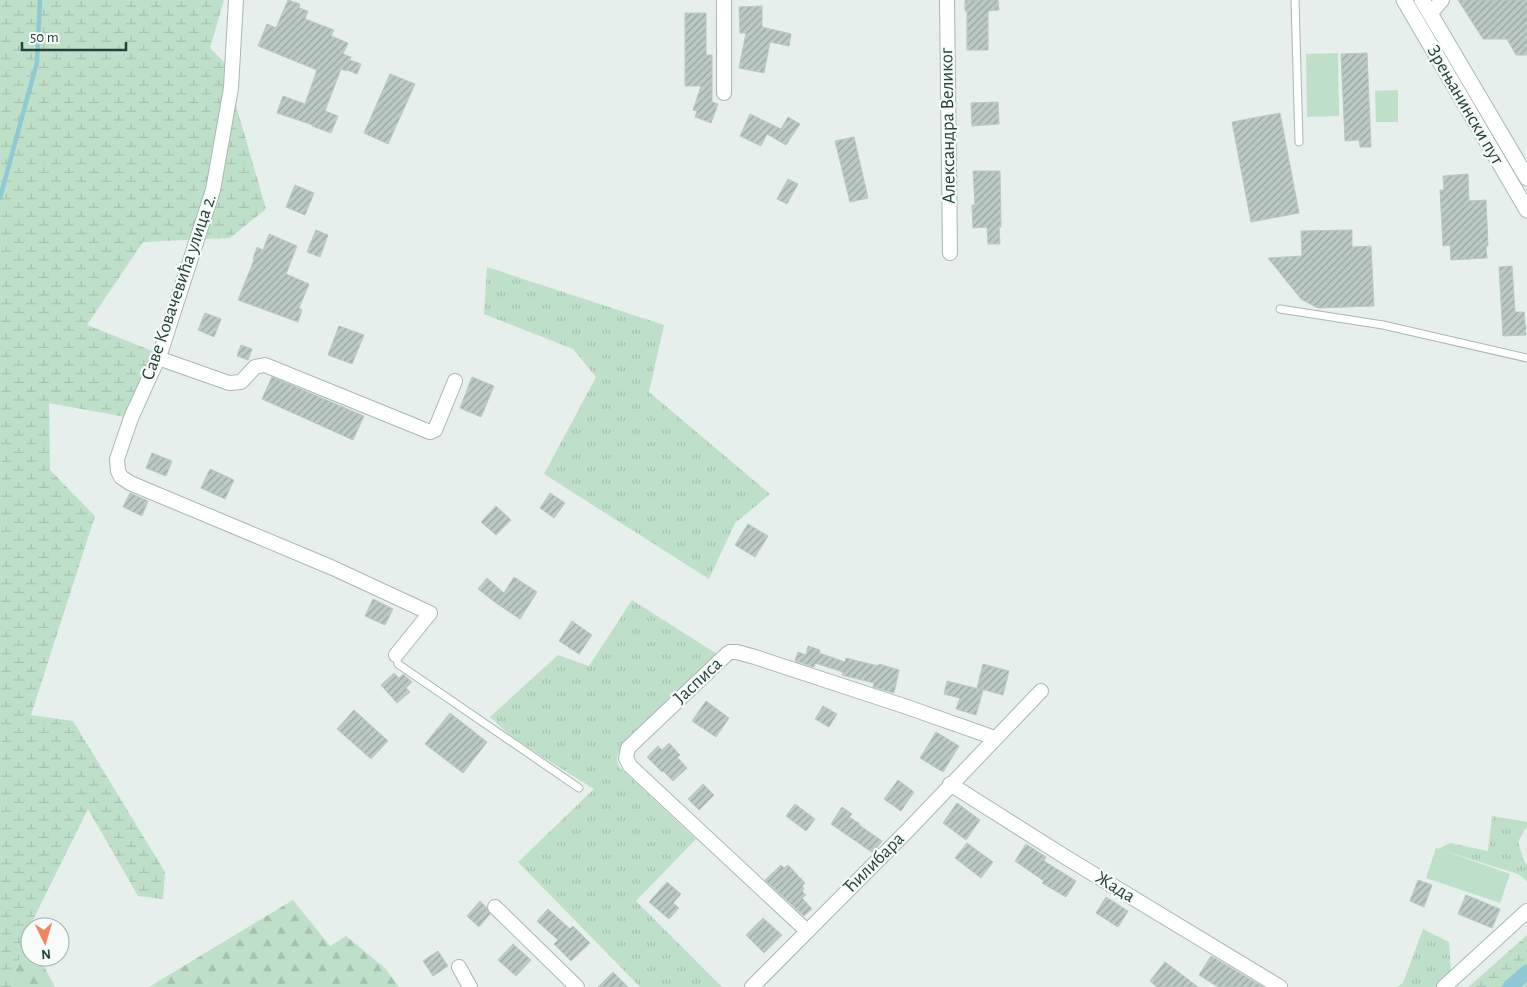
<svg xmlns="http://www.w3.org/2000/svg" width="1527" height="987" font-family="'Alegreya Sans',sans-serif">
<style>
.grass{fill:url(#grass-tufts)}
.forest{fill:url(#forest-firs)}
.wetland{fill:url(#wetland-marsh)}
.pitch{fill:#bfe0c8}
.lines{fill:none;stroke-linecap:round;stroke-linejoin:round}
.stream{stroke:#8ec9d4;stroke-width:4.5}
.canal{stroke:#8ec9d4;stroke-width:15}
.building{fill:url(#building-hatch);stroke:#b8c9c2}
.lane-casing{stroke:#a8b8b2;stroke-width:9}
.street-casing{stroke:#a8b8b2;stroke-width:16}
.secondary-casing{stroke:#a4bbb3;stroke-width:17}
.lane{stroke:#fff;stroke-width:7}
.street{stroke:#fff;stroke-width:14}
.secondary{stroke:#fff;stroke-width:15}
.labels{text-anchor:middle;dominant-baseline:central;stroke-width:4.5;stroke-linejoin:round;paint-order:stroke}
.street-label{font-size:19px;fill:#24423a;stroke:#f7fbf9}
</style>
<defs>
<pattern id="grass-tufts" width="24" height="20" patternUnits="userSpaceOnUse" patternTransform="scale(1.25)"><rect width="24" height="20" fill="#bfe0c8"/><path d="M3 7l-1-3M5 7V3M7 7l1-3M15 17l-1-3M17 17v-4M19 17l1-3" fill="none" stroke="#a4c1ad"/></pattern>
<pattern id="forest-firs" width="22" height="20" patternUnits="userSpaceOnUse" patternTransform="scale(1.25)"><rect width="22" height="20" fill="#bfe0c8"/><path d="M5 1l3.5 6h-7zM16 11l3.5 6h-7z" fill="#a4c1ad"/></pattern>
<pattern id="wetland-marsh" width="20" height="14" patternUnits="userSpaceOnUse" patternTransform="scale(1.25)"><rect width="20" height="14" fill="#bfe0c8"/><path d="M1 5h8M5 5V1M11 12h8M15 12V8" fill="none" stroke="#a4c1ad"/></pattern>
<pattern id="building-hatch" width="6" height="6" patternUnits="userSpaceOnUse" patternTransform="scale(1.25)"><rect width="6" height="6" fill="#bbcac4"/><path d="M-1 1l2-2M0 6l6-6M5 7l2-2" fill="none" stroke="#98a6a0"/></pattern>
</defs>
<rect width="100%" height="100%" fill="#e6efeb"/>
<g class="grass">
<path d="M487,267L664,325L649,392L770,494L735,523L709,579L544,474L596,377L573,349L484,314Z"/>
<path d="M632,600L717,654L630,739C622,747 611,756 621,769L696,839L636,901L722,987H640L518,862L594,789L514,739L490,717L558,655L589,666Z"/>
<path d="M1492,816L1527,822V826L1518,842L1525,863L1527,864V881L1518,874L1438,849L1450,843L1488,851Z"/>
<path d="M1423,929L1449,942L1451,971L1435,987H1397L1403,983Z"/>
</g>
<g class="forest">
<path d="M293,900L330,946L346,936L385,968L399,987H149Z"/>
<path d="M26,934L30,940V957H39L55,987H11Z"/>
</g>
<g class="wetland">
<path d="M0,0H224L210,48L232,70L231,88L266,209L230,238L143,242L87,325L160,354L131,418L49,403L50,470L95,516L31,715L73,721L165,872L163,899L138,896L88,809L26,934L11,987H0Z"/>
<path d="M1527,935V987H1468L1472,984Z"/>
</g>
<g class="pitch">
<path d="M1338,53L1339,116L1307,117L1306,54Z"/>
<path d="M1398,90V122H1376L1375,91Z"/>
<path d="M1436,848L1510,874L1500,903L1426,878Z"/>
</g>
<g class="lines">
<path class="stream" d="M0,198L37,62L40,0"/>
<path class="canal" d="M1510,987L1527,972"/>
</g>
<g class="building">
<path d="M288,0L300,4L299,8L308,11L305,19L334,30L331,36L348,43L343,54L351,57L350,60L361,64L357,74L347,70L346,71L341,69L325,111L338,116L331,133L312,126L313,125L277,113L283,96L305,104L317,70L258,46L267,24L276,28Z"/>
<path d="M965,0H998L999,10L988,11V50H967V11H965Z"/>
<path d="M1458,0H1527V55H1516L1507,39H1483Z"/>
<path d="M762,6V27L791,34L789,46L770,42L764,73L739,68L746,33H740L739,7Z"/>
<path d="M685,13H706V55H712V102L718,104L711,123L695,117L697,111L693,110L701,86H685Z"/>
<path d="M1367,53L1371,147H1360L1359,140L1345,141L1341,54Z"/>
<path d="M390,74L415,84L388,144L364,133Z"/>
<path d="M998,102L999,124L972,126L971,103Z"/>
<path d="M1280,113L1299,213L1251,222L1232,122Z"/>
<path d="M750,114L781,129L788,117L800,124L786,145L767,134L761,146L740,136Z"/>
<path d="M854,137L868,198L850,202L835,141Z"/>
<path d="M973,171H1000L1001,227H999L1000,244H988L987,227L973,228L972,205H975Z"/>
<path d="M1468,174L1469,201L1486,200L1488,246H1486L1487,258L1451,260L1450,245L1443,246L1440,190H1444L1443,176Z"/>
<path d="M788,179L798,184L787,204L777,199Z"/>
<path d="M295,185L314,193L305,215L286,207Z"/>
<path d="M316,230L328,235L320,257L307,252Z"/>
<path d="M1352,230V247L1371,246L1374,306L1318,308L1301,299L1268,258L1302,256L1301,231Z"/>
<path d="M269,234L297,246L286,274L309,284L299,308L302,310L298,322L238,300L254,260L253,259L257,247L263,250Z"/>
<path d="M1512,266L1515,312H1524L1526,335L1503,336L1499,267Z"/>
<path d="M205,313L221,319L214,337L198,330Z"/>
<path d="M339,326L364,335L352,364L328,355Z"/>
<path d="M241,345L252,349L248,360L237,356Z"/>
<path d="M272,377L364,416L353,440L262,399Z"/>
<path d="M472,377L494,386L481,417L460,408Z"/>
<path d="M152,453L172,461L166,476L146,468Z"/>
<path d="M210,469L234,480L225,499L201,488Z"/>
<path d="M130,493L148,501L142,516L123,507Z"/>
<path d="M550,493L565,503L554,518L540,508Z"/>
<path d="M496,506L511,520L496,535L481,522Z"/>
<path d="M748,524L768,536L755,557L735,545Z"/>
<path d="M514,577L537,592L520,619L496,603L478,589L487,578L504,593Z"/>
<path d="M373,599L393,609L385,625L365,616Z"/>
<path d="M572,621L592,635L579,654L559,641Z"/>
<path d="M808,646L820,650L819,653L845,662L846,658L878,666L879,664L899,670L894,693L873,687L874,683L842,675L843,672L815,663L814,667L795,661L798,652L806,655Z"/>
<path d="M983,664L1009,671L1003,695L977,688Z"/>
<path d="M394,673L399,678L403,674L412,682L406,688L410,692L397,703L381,685Z"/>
<path d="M947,681L983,690L976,715L956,709L960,698L944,694Z"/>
<path d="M706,701L729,718L716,737L692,721Z"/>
<path d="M823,706L837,714L829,727L815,719Z"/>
<path d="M354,710L388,741L371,759L337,729Z"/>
<path d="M450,713L487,742L463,773L425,744Z"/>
<path d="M936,732L959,746L943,772L920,758Z"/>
<path d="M669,743L680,755L677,757L687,768L673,781L663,771L662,772L647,757L658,746L662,750Z"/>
<path d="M898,780L914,792L901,811L884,799Z"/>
<path d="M703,784L714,795L699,810L688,799Z"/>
<path d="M957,803L980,820L966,840L943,823Z"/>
<path d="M795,804L815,819L806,831L786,816Z"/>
<path d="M842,807L852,814L849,817L860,824L859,825L882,841L873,853L831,824Z"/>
<path d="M967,843L993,862L981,878L955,858Z"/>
<path d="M1026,844L1046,857L1044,861L1076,881L1066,897L1042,883L1044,881L1015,861Z"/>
<path d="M781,865L784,868L788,865L805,883L802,886L804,889L802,891L806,895L802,898L812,909L804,916L765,880Z"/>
<path d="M1418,880L1432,885L1424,907L1410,901Z"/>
<path d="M667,882L681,894L673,903L679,908L669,919L649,902Z"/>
<path d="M1466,895L1500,909L1492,928L1458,914Z"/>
<path d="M1106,897L1128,911L1118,927L1096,913Z"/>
<path d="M480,901L486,907L490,914L479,927L467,916Z"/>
<path d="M548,909L570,929L573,926L590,943L571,961L554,944L558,940L537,921Z"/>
<path d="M763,918L782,935L764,953L746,935Z"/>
<path d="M513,944L531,960L516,976L498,960Z"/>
<path d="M438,951L448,966L433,976L423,961Z"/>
<path d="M1211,956L1263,987H1218L1199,975Z"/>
<path d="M1165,962L1185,977L1198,987H1157L1150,981Z"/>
<path d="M613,972L628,987H598Z"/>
</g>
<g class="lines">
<g class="lane-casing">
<g id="lane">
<path d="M1295,0L1299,142"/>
<path d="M1280,309L1383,325L1527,358"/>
<path d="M396,655L398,664L579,788"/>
</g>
</g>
<g class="street-casing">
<g id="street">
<path d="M236,0L231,88L213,190L160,354L131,418L117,459L118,471L121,477L130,483L333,568L430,613L396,655"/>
<path d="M724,0V93"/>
<path d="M947,0L950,253"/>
<path d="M1430,14L1442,0"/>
<path d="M158,358L229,383L241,382L255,367L265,365L430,432L435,430L455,381"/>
<path d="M950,784L1067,858L1280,987"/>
<path d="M495,907L577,987"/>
<path d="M807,931L630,766L626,758L628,748L727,654L730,652H737L755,657L907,707L995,738"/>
<path d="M459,967L470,987"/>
<path d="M752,987L909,829L1041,691"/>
<path d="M1444,987L1527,911"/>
</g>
</g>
<g class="secondary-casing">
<g id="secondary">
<path d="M1404,0L1527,210"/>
<path d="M1422,0L1527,178"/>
</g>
</g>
<use href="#lane" class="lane"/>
<use href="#street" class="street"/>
<use href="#secondary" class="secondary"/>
</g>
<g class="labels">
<g class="street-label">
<text transform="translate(1465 105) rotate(60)">Зрењанински пут</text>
<text transform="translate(948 126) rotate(-91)">Александра Великог</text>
<text transform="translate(179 287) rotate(-71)">Саве Ковачевића улица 2.</text>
<text transform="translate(698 681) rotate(-43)">Јасписа</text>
<text transform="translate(874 863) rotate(-45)">Ћилибара</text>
<text transform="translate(1115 887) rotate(31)">Жада</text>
</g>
</g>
<g transform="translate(45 942) rotate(175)"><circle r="24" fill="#f7fbf9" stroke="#a3b1ad"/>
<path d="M0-4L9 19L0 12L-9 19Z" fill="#f4845f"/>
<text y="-8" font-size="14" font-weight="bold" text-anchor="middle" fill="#24423a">N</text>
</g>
<path d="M22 42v8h104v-8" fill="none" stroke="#24423a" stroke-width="2.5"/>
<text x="30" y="42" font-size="15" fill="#24423a" stroke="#f7fbf9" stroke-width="4" paint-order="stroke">50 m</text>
</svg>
